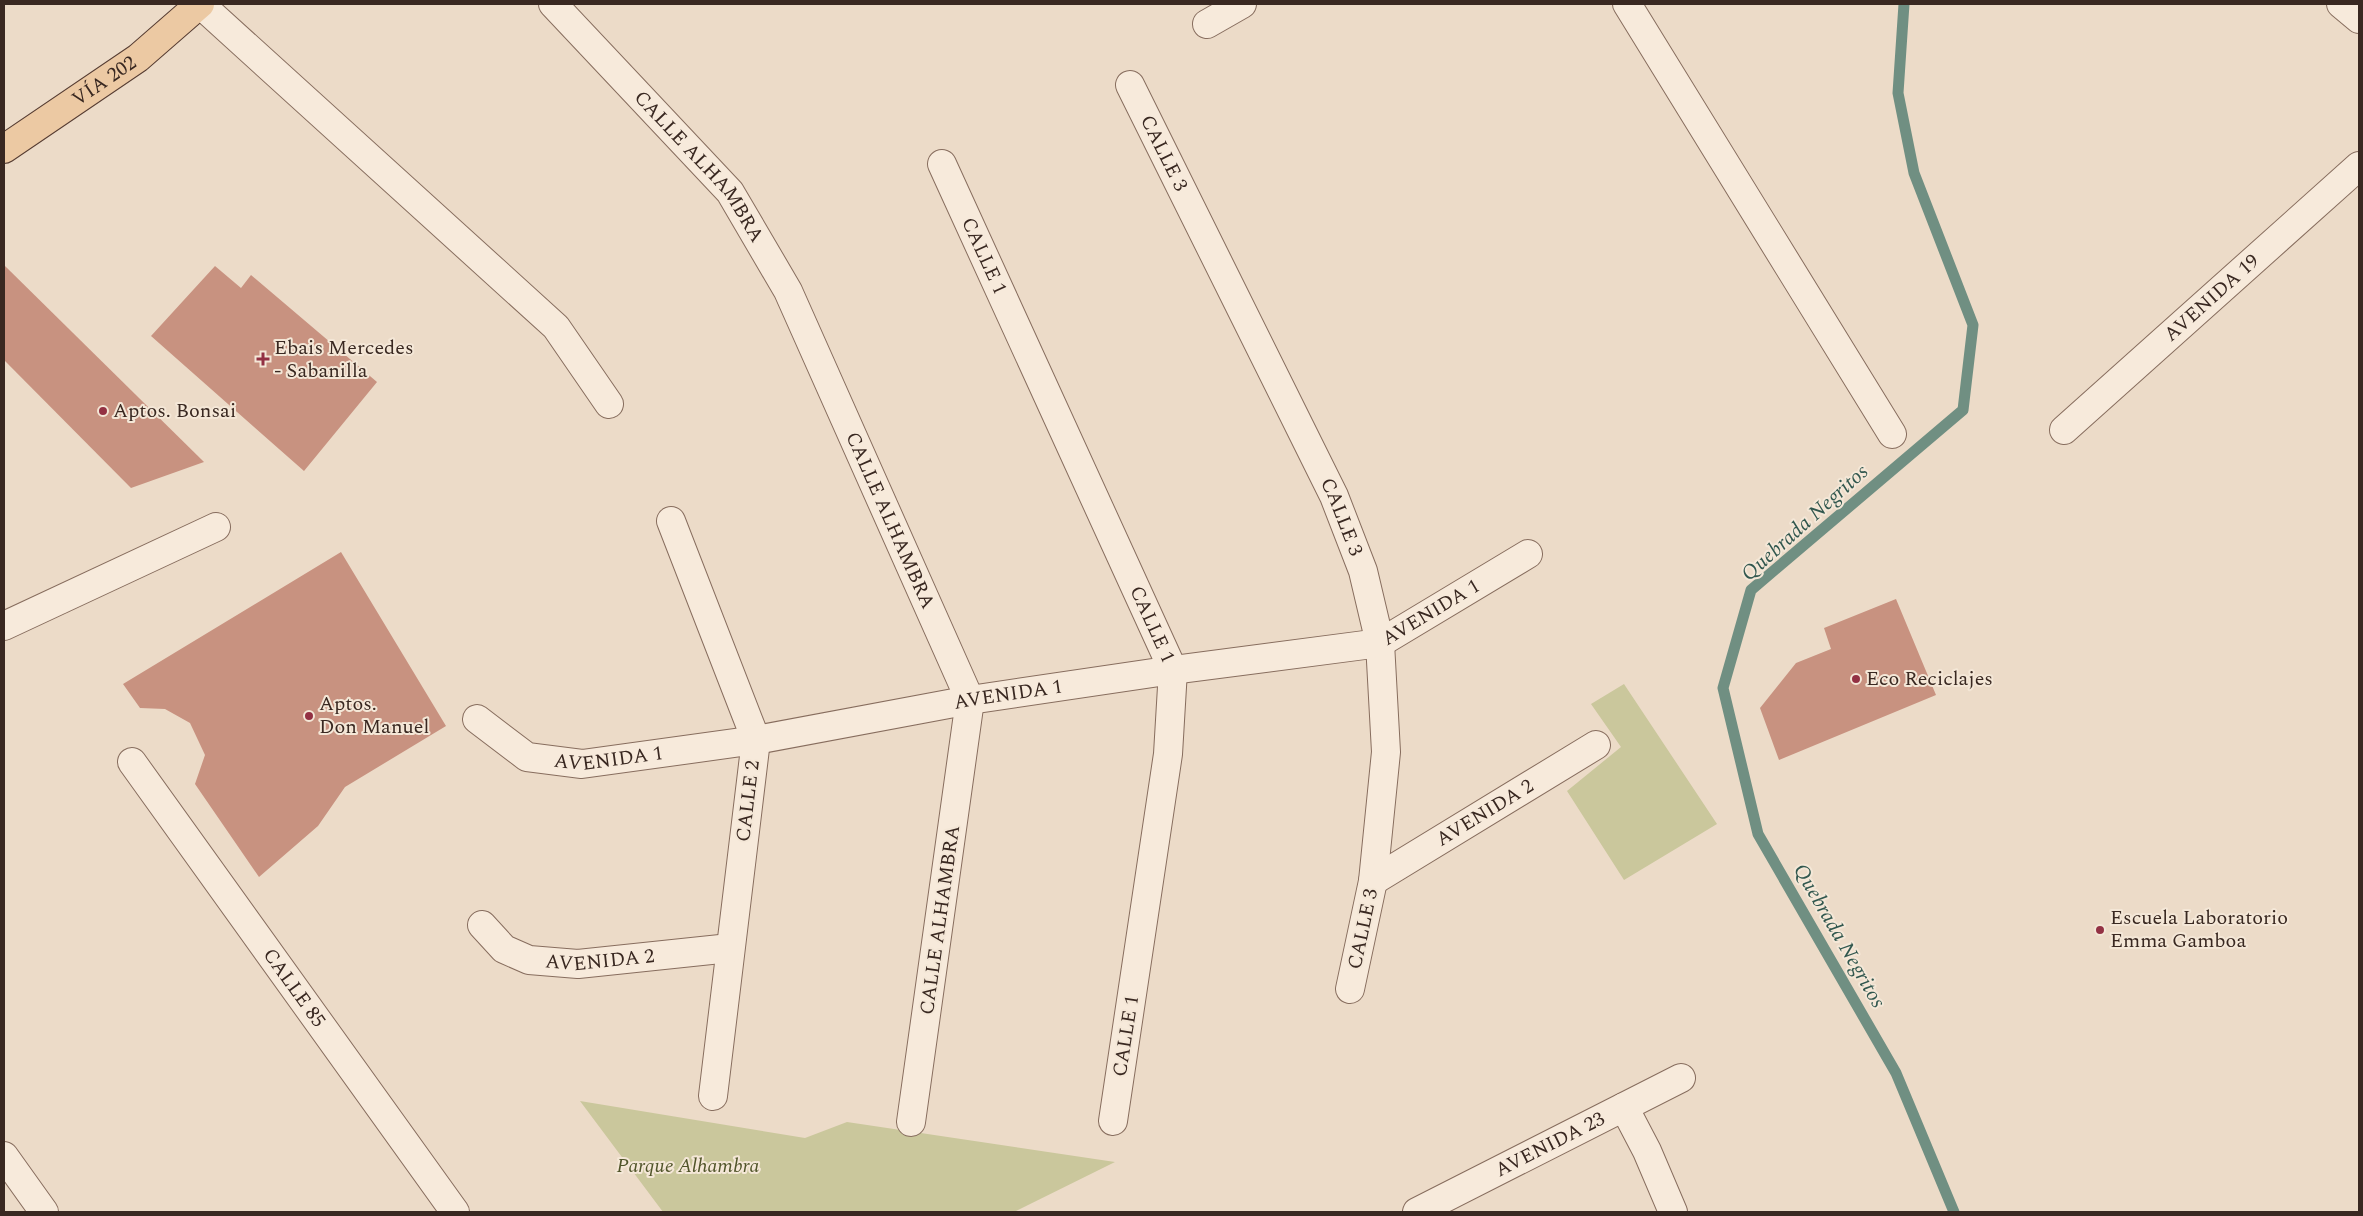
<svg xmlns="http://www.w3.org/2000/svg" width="2363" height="1216" font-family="Spectral,serif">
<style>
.green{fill:#cac79c}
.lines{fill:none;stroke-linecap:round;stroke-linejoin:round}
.stream{stroke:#708f82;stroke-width:11}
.building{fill:#c89280}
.minor-casing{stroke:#876d5e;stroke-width:30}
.major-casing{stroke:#563c32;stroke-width:30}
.minor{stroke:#f7eadb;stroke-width:28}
.major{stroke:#ecc9a3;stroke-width:28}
.poi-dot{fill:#933143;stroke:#f4e7d7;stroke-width:2}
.labels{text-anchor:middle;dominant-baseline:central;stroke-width:4;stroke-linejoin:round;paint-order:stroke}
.street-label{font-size:20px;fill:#392821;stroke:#f4e7d7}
.poi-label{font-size:20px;fill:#392821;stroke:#f4e7d7;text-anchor:start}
.park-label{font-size:20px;font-style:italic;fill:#505429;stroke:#f4e7d7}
.water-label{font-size:21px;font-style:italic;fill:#31574e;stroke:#f4e7d7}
</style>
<rect width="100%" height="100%" fill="#ecdbc8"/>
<g class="green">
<path d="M1624,684L1717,824L1624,880L1567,791L1621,747L1591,704Z"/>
<path d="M580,1101L805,1138L847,1122L1115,1162L1014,1212H663Z"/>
</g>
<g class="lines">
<path class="stream" d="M1904,4L1898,93L1914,173L1973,325L1963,410L1751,590L1723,688L1758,834L1896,1073L1954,1212"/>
</g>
<g class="building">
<path d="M4,265L204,462L131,488L4,360Z"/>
<path d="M215,266L241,288L251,275L377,382L304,471L151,336Z"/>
<path d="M341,552L446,726L345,787L318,826L259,877L195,784L205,755L190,723L165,709L140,708L123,684Z"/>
<path d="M1896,599L1936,695L1779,760L1760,708L1796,663L1831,649L1824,628Z"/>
</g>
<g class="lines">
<g class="minor-casing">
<g id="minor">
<path d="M200,4L556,327L609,404"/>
<path id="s1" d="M553,4L730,192L788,291L970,700L911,1122"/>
<path d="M1627,4L1892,434"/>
<path d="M2341,4L2359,19"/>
<path d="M1207,24L1242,4"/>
<path id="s2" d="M1130,85L1334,496L1363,571L1380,643L1386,752L1373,881L1350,989"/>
<path id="s3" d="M942,164L1173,670L1168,754L1113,1121"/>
<path id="s4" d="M2064,430L2359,166"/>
<path d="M671,521L756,740L713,1096"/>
<path d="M4,626L216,527"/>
<path id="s5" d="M477,719L527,757L582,764L756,740L970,700L1173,670L1380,643L1528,554"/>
<path id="s6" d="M132,762L455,1212"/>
<path id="s7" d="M1373,881L1596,745"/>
<path id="s8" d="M482,925L504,949L529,960L578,964L730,948"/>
<path d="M1624,1107L1647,1151L1673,1212"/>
<path d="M4,1156L44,1212"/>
<path id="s9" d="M1417,1212L1681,1078"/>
</g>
</g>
<g class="major-casing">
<g id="major">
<path id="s10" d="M4,149L138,58L200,4"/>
</g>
</g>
<use href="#minor" class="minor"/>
<use href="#major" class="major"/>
</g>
<g class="poi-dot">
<path d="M260.5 351.5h5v5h5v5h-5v5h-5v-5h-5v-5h5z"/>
<circle cx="103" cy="411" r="5"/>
<circle cx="1856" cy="679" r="5"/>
<circle cx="309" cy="716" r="5"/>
<circle cx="2100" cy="930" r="5"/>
</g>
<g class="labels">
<g class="street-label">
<text stroke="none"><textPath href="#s10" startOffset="121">VÍA 202</textPath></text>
<text stroke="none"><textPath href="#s2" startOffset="76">CALLE 3</textPath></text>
<text stroke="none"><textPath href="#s1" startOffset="219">CALLE ALHAMBRA</textPath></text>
<text stroke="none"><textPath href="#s3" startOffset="101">CALLE 1</textPath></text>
<text stroke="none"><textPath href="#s4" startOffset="198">AVENIDA 19</textPath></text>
<text stroke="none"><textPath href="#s2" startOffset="481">CALLE 3</textPath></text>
<text stroke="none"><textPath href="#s1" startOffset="624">CALLE ALHAMBRA</textPath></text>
<text stroke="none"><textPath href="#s5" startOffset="985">AVENIDA 1</textPath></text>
<text stroke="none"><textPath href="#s3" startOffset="506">CALLE 1</textPath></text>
<text stroke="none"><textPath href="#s5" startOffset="550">AVENIDA 1</textPath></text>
<text stroke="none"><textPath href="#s5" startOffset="145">AVENIDA 1</textPath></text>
<text transform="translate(748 801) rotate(-83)">CALLE 2</text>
<text stroke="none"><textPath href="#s7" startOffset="131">AVENIDA 2</textPath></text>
<text transform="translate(940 920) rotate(-82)">CALLE ALHAMBRA</text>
<text transform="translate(1363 929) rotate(-78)">CALLE 3</text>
<text stroke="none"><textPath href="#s8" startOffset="131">AVENIDA 2</textPath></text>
<text stroke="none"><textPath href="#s6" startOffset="278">CALLE 85</textPath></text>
<text transform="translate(1126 1036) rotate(-81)">CALLE 1</text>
<text stroke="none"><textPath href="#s9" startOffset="149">AVENIDA 23</textPath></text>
</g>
<g class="poi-label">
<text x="274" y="348">Ebais Mercedes<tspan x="274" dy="23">- Sabanilla</tspan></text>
<text x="113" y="411">Aptos. Bonsai</text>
<text x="1866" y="679">Eco Reciclajes</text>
<text x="319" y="704">Aptos.<tspan x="319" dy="23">Don Manuel</tspan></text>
<text x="2110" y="918">Escuela Laboratorio<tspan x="2110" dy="23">Emma Gamboa</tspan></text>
</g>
<g class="park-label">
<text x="688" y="1166">Parque Alhambra</text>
</g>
<g class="water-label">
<text transform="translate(1805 523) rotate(-42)">Quebrada Negritos</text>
<text transform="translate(1839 936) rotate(60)">Quebrada Negritos</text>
</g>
</g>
<rect width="2363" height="1216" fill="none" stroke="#392821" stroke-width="10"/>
</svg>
